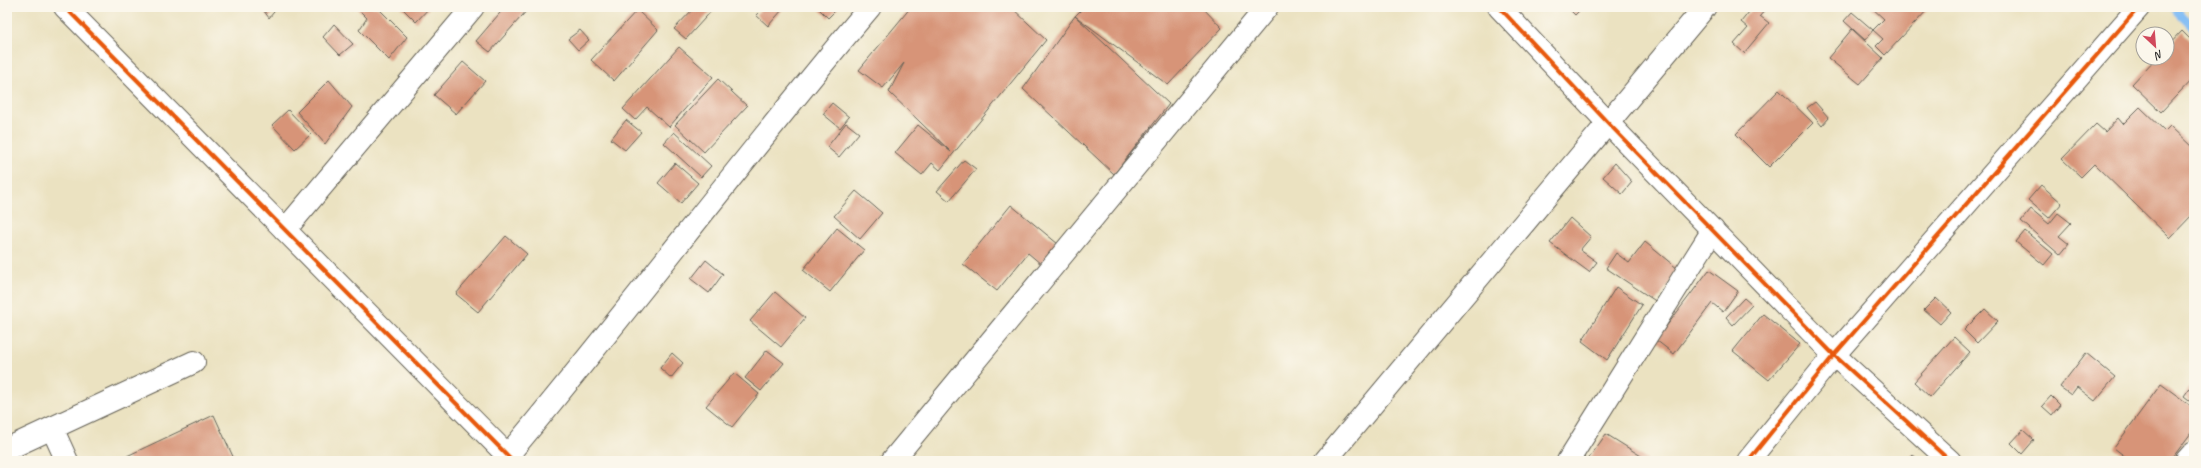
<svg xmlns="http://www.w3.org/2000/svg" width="2201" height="468" font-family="Caveat,sans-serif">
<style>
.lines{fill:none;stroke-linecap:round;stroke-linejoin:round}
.stream{stroke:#83bdf4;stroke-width:9}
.building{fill:#d79478}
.minor-casing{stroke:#646156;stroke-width:24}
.minor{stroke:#fff;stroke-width:22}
.cycleway-casing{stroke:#fbf7ec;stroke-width:6}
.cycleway{stroke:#e8590c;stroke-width:4}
</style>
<rect width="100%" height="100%" fill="#fbf7ec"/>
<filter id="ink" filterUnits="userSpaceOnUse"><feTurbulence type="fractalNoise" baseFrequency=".025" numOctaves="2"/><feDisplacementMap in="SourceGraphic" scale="8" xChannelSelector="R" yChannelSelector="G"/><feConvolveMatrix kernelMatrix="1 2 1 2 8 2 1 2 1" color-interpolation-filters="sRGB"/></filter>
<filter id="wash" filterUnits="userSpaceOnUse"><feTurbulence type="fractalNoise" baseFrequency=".012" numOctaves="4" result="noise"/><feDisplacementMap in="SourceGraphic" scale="16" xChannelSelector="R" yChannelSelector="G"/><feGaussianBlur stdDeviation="0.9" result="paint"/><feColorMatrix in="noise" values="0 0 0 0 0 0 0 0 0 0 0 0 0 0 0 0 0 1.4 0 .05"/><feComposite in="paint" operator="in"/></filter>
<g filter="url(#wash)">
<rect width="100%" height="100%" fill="#ebe2c1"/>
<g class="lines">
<path class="stream" d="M2173,7L2194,28"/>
</g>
<g id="blocks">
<g class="building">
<path d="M267,7H278L269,18L264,11Z"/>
<path d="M356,7H377L407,37L389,60L359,30L367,18Z"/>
<path d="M401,7H430L416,22Z"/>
<path d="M505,7L529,8L490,52L476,41Z"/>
<path d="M695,7H715L686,39L674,29Z"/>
<path d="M764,7H781L783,9L768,26L756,15Z"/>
<path d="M817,7H839L828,18Z"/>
<path d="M911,7H1011L1046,40L940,170L932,163L922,175L895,153L918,125L951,152L889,92L904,63L883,88L859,70Z"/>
<path d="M1084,7H1202L1222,28L1168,85L1075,16Z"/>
<path d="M1567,7H1583L1575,15Z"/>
<path d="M1753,7H1767L1760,16L1769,23L1744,53L1734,44L1748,28L1741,22Z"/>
<path d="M1871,7H1930L1885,55L1876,46L1883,39L1873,30L1884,19Z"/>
<path d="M637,10L658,30L614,81L591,60Z"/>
<path d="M1852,12L1873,30L1865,40L1844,21Z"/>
<path d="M1075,16L1169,104L1114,174L1023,89Z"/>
<path d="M334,24L353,44L340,55L323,37Z"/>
<path d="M1852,29L1883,58L1860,84L1828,58Z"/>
<path d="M580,30L589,40L578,50L568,39Z"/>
<path d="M2182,31L2194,43V77L2161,112L2132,84L2156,58H2167V47Z"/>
<path d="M679,47L713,77L669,127L647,107L635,120L623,109Z"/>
<path d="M463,62L485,81L456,114L434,95Z"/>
<path d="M718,79L747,106L704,152L675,125Z"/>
<path d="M329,80L352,107L325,144L297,112Z"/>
<path d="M1779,90L1813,123L1769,167L1736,134Z"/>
<path d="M1815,102L1829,118L1822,126L1807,108Z"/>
<path d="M832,103L849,117L840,128L823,114Z"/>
<path d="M2140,107L2165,131L2170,126L2194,149V213L2170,238L2094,164L2081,177L2062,159L2096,124L2105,132L2118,118L2123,124Z"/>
<path d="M288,110L311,134L295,149L272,125Z"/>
<path d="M626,120L641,132L625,150L611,139Z"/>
<path d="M846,123L859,133L839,157L827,147Z"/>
<path d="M674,132L711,166L701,177L664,143Z"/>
<path d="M964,160L976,169L949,201L937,191Z"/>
<path d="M675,163L698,183L681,203L658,183Z"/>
<path d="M1615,163L1632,182L1622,194L1603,177Z"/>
<path d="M2041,185L2062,203L2049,218L2028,200Z"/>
<path d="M856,191L882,213L860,239L834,216Z"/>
<path d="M1011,205L1058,244L1041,264L1028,253L997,291L963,264Z"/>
<path d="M2031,209L2049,224L2058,213L2071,223L2059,236L2069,244L2060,255L2021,221Z"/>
<path d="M1570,218L1591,237L1580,250L1597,262L1589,272L1550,243Z"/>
<path d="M837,228L864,250L830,292L803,270Z"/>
<path d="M2025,231L2053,254L2044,265L2016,242Z"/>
<path d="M506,236L527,254L478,312L456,294Z"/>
<path d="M1645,242L1678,269L1657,302L1606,268L1616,253L1629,263Z"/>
<path d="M706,260L723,274L709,293L691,279Z"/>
<path d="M1709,270L1738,291L1723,312L1712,303L1674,354L1656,340Z"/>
<path d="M1616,287L1642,305L1607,360L1582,341Z"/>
<path d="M775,292L805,318L781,347L750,321Z"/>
<path d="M1744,298L1752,305L1733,325L1726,317Z"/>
<path d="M1936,298L1951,312L1940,324L1924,310Z"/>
<path d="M1985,309L1998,321L1977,343L1964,330Z"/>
<path d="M1763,314L1800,344L1769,380L1733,351Z"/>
<path d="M1954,337L1970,352L1930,397L1914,382Z"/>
<path d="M767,350L784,363L761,391L745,378Z"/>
<path d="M672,353L683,363L671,378L660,368Z"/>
<path d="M2086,353L2115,377L2095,401L2077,387L2071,395L2060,387Z"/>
<path d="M734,373L759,394L732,427L706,406Z"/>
<path d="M2194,382V404L2184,396Z"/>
<path d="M2161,384L2194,408V429L2170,461H2162L2158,459L2157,461H2131L2114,448Z"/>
<path d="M2051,396L2060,405L2052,415L2042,406Z"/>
<path d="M214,415L235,461H129L127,456Z"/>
<path d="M2023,430L2034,440L2022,454L2011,443Z"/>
<path d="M1606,434L1649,461H1587Z"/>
<path d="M1912,454L1920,461H1905Z"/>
</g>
</g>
</g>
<g filter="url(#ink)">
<use href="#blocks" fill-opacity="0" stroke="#646156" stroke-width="1"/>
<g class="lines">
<g class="minor-casing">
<g id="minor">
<path d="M65,7L513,461"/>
<path d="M1499,7L1608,123L1834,355L1950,461"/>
<path d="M285,230L473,7"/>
<path d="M52,428L67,461"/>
<path d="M7,449L194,362"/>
<path d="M508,455C631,308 746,154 870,7"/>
<path d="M892,461L1267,7"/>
<path d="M1325,461L1705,7"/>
<path d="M1568,461L1713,230"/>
<path d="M1748,461L1834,355L2139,7"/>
<path d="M2186,461L2194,452"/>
</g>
</g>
<use href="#minor" class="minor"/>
<g class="cycleway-casing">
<g id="cycleway">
<path d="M65,7L513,461"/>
<path d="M1499,7L1608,123L1834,355L1950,461"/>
<path d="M1748,461L1834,355L2139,7"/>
</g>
</g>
<use href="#cycleway" class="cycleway"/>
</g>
</g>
<rect width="2201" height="468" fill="none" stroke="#fbf7ec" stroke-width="24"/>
<g transform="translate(2155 46) rotate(154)"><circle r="19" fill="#fbf7ec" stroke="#a29f99"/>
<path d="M0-3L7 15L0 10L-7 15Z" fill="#d1495b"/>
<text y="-6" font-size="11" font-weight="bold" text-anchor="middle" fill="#1c1c1c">N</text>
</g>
</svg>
